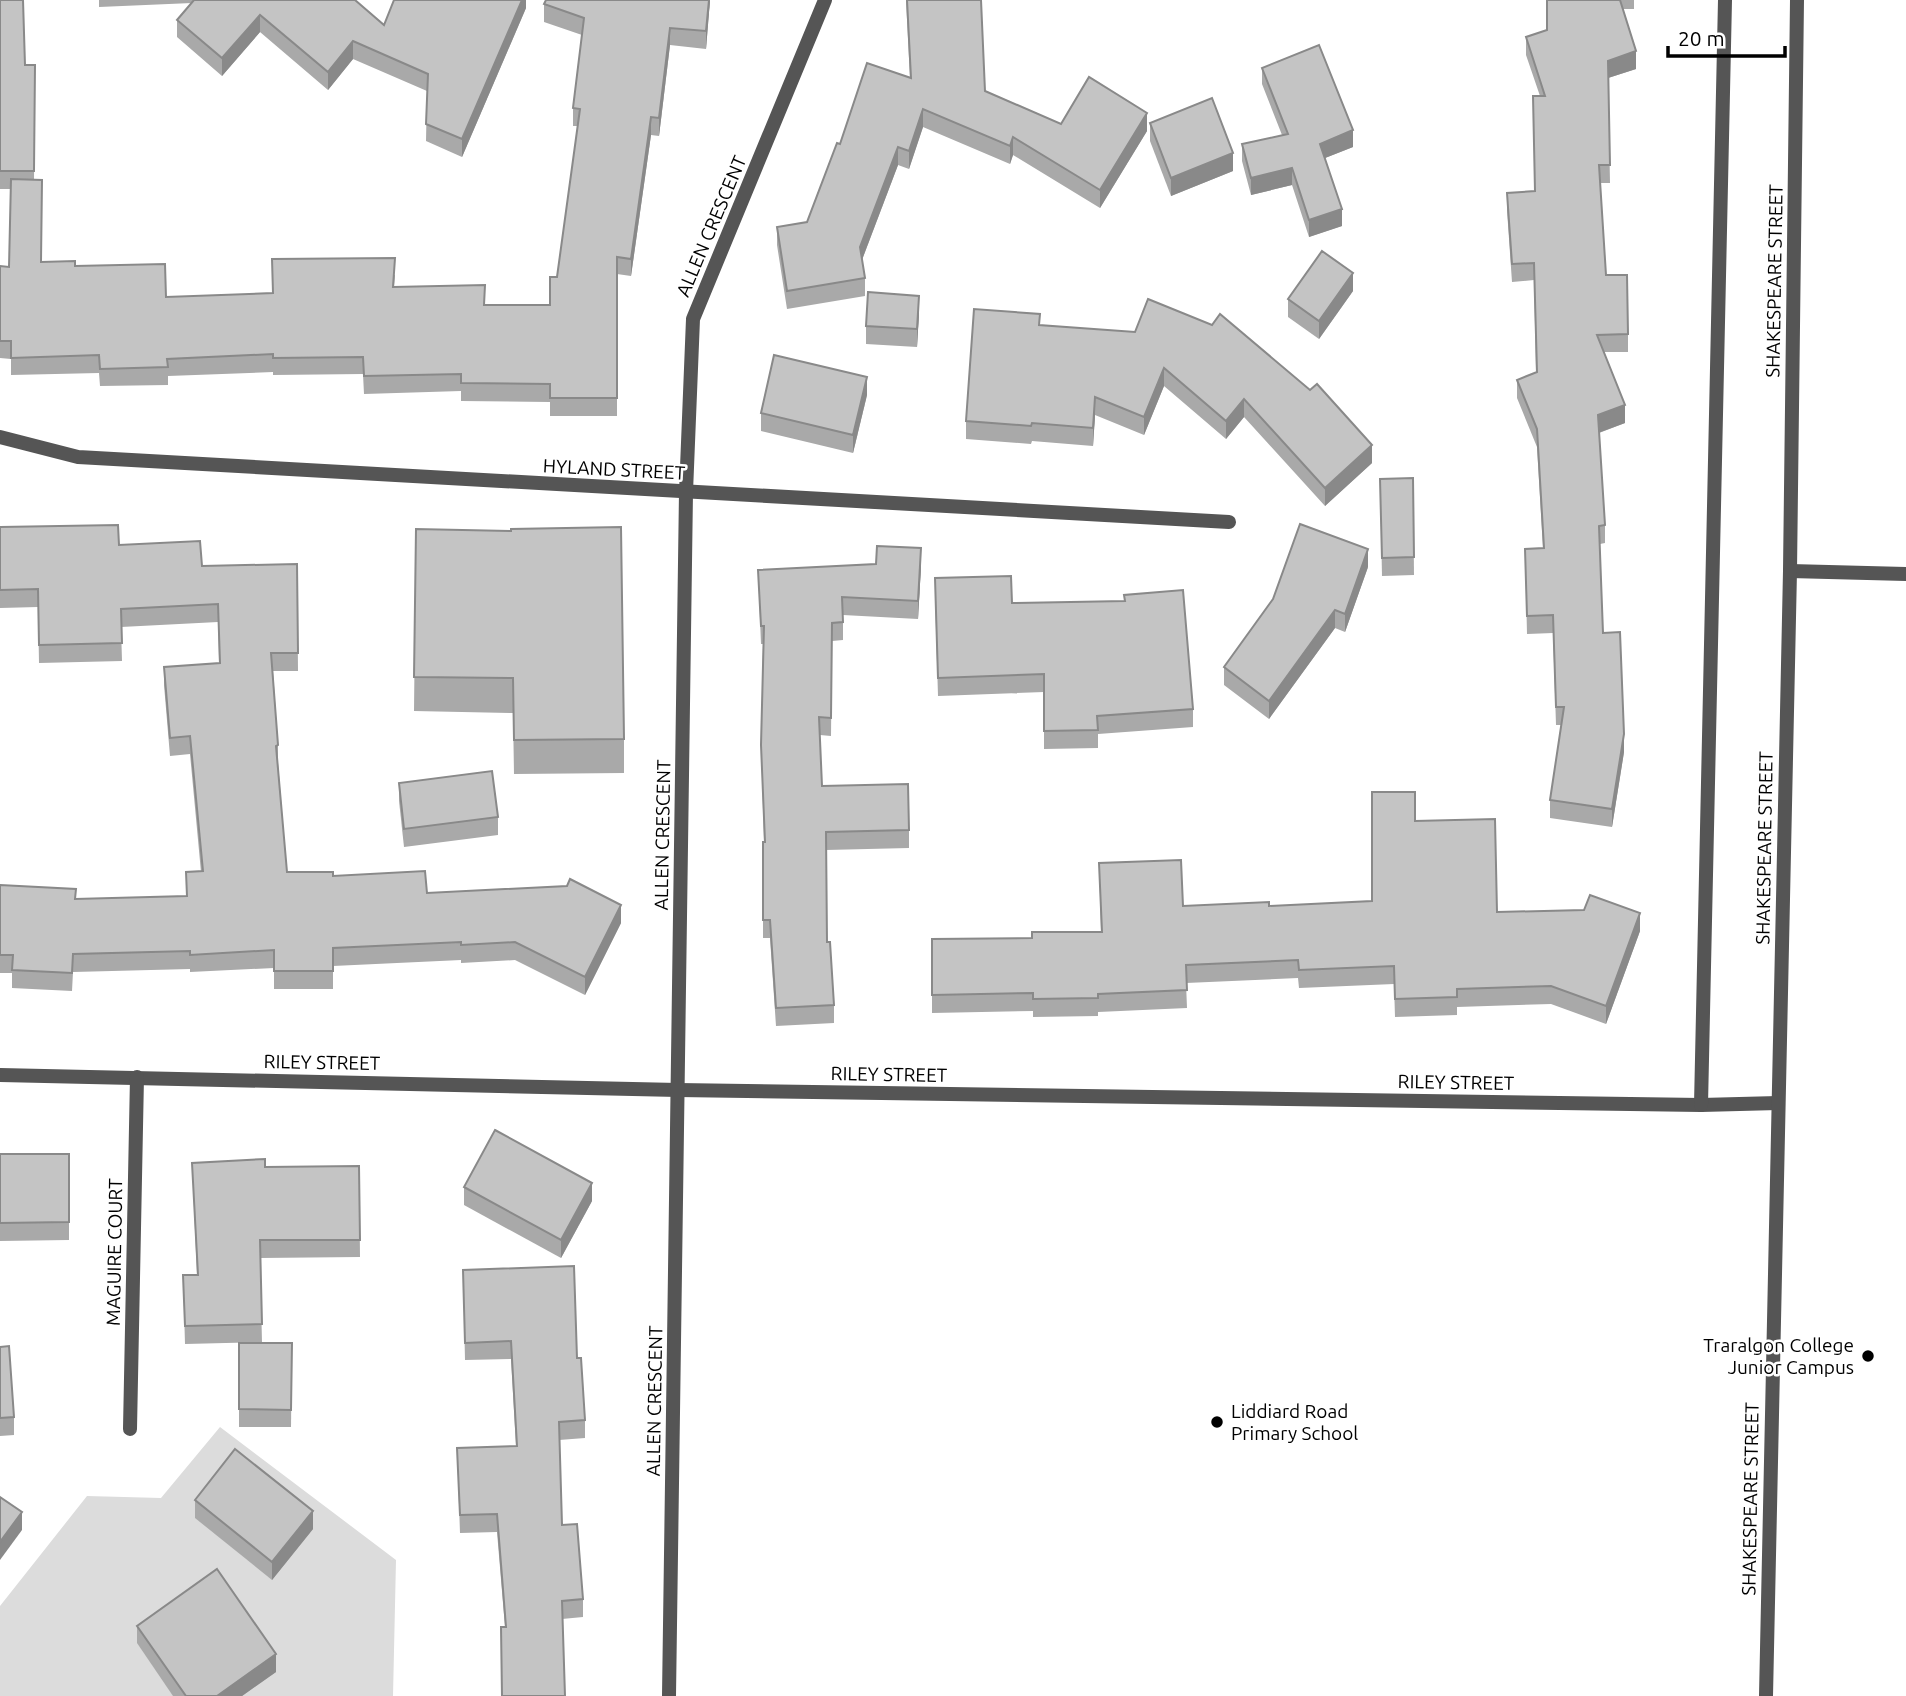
<svg xmlns="http://www.w3.org/2000/svg" width="1906" height="1696" font-family="Ubuntu,sans-serif">
<style>
.green{fill:#dcdcdc}
.lines{fill:none;stroke-linecap:round;stroke-linejoin:round}
.minor{stroke:#555;stroke-width:14}
.tertiary{stroke:#555;stroke-width:14}
.wall{fill:#a9a9a9}
.shaded-wall{fill:#898989}
.building{fill:#c4c4c4;stroke:#898989;stroke-width:2}
.poi-dot{fill:#000;stroke:#fff;stroke-width:2.5}
.labels{text-anchor:middle;dominant-baseline:central;stroke-width:5;stroke-linejoin:round;paint-order:stroke}
.street-label{font-size:19px;fill:#000;stroke:#fff}
.poi-label{font-size:19px;fill:#000;stroke:#fff;text-anchor:end}
</style>
<rect width="100%" height="100%" fill="#fff"/>
<path class="green" d="M220,1427L396,1560L393,1696H0V1606L87,1496L161,1498Z"/>
<g class="lines">
<g class="minor">
<path d="M0,437L78,457L1229,522"/>
<path d="M0,1075L678,1090L1701,1105L1778,1103"/>
<path d="M1701,1105L1725,0"/>
<path d="M130,1429L137,1077"/>
<path d="M669,1696L686,492L693,319L825,0"/>
</g>
<g class="tertiary">
<path d="M1790,571L1906,574"/>
<path d="M1766,1696L1790,571L1797,0"/>
</g>
</g>
<g class="wall">
<path d="M0,0L25,65H35L34,180L41,262L75,266L166,297L273,293L395,275L394,287L485,305H550L557,277L578,126H573V108L582,35L544,22V4L546,0H710L706,49L670,45L659,136L651,135L631,276L617,274V416H550V402L461,401V391L364,394L363,374L273,375V372L168,376V385L100,386L99,373L11,375V359L0,358V266L9,267L11,189H0Z"/>
<path d="M99,0H355L384,25L526,0V8L462,157L426,141L427,91L353,59L328,90L260,32L222,76L177,37V20L192,3L99,7Z"/>
<path d="M906,0L985,91L1061,124L1147,131L1100,208L1013,155L1010,164L923,127L909,169L898,165L862,260L865,278V296L787,309L777,245V227L807,222L840,144L910,78Z"/>
<path d="M1547,0H1634V9H1623L1636,69L1608,78L1610,183H1600L1606,275L1628,334V352H1604L1625,423L1599,433L1605,525V543L1600,544L1603,633L1624,752L1612,827L1550,818V800L1561,725H1556L1553,633L1527,634L1525,549L1543,548L1537,447L1517,398V380L1536,372L1534,280L1512,282L1507,210V193L1535,191L1540,96L1526,55V37L1547,30Z"/>
<path d="M1262,68L1353,147L1325,158L1342,226L1309,237L1292,185L1251,195L1242,161V144L1282,135L1262,84Z"/>
<path d="M1150,123L1233,171L1171,196L1150,141Z"/>
<path d="M1353,291L1319,339L1288,317V299Z"/>
<path d="M919,314L917,347L866,344V326Z"/>
<path d="M1040,325L1135,332L1372,463L1325,506L1244,417L1226,439L1164,386L1144,435L1095,415L1093,446L1032,441L1031,444L966,439V421Z"/>
<path d="M867,395L853,453L761,431V413Z"/>
<path d="M1413,478L1414,575L1382,576L1380,479Z"/>
<path d="M0,527L119,545L202,566L297,564L298,671H273L278,745V763L287,872L333,876L427,893L621,923L585,995L515,960L461,963V960L333,966V989H274V968L190,972V969L73,972L72,991L12,988V973H0V885L76,899L186,896V872H201L190,754L170,756L164,685V667L219,663L218,622L121,627L122,661L39,663L38,607L0,608Z"/>
<path d="M416,529L624,739V773L514,774L513,713L414,711Z"/>
<path d="M921,566L918,619L843,615V640L832,641L831,736L820,735L822,786L909,830V848L826,850L827,942L834,1005V1023L776,1026L770,938H763V842H764L761,745L763,644H761L758,570Z"/>
<path d="M1368,567L1345,632L1335,628L1269,719L1224,685V667Z"/>
<path d="M935,596L1012,603L1193,709V727L1098,734V748L1044,749V692L938,696Z"/>
<path d="M399,783L498,817V835L404,847L399,801Z"/>
<path d="M1415,821L1497,912L1640,931L1606,1024L1551,1004L1457,1007V1015L1395,1017L1394,984L1299,988L1298,978L1186,983L1187,1008L1098,1012V1016L1033,1017V1011L932,1013V939L1032,938L1101,932L1099,863L1183,906H1269L1372,901Z"/>
<path d="M0,1154H69V1240L0,1241Z"/>
<path d="M192,1163L265,1167L359,1166L360,1257L260,1258L262,1342L185,1344L183,1275H197Z"/>
<path d="M464,1187L592,1201L561,1258L464,1205Z"/>
<path d="M463,1270L577,1358L585,1420V1438L559,1440L562,1525L583,1599V1617L562,1619L505,1627L497,1532L460,1533L457,1448L516,1446L511,1359L465,1360Z"/>
<path d="M239,1343H292L291,1427H239Z"/>
<path d="M0,1347L14,1417V1435L0,1436Z"/>
<path d="M195,1500L313,1529L272,1580L195,1518Z"/>
<path d="M137,1626L276,1672L242,1696H173L137,1643Z"/>
</g>
<g class="shaded-wall">
<path d="M522,0H526V8L462,157V139Z"/>
<path d="M709,0H710L706,49V31Z"/>
<path d="M260,15V32L222,76V58Z"/>
<path d="M670,28V45L659,136V118Z"/>
<path d="M353,41V59L328,90V72Z"/>
<path d="M1636,51V69L1608,78V61Z"/>
<path d="M923,109V127L909,169V151Z"/>
<path d="M1147,113V131L1100,208V190Z"/>
<path d="M651,117V135L631,276V259Z"/>
<path d="M1353,130V147L1320,160V144Z"/>
<path d="M1013,137V155L1010,164V146Z"/>
<path d="M898,147V165L860,265V247Z"/>
<path d="M1233,153V171L1171,196V178Z"/>
<path d="M1292,168V185L1251,195V178Z"/>
<path d="M1342,209V226L1309,237V220Z"/>
<path d="M1353,273V291L1319,339V321Z"/>
<path d="M919,296V314L917,347V329Z"/>
<path d="M1164,368V386L1144,435V417Z"/>
<path d="M867,377V395L853,453V435Z"/>
<path d="M1095,397V415L1093,446V428Z"/>
<path d="M1244,399V417L1226,439V421Z"/>
<path d="M1625,405V423L1598,433V415Z"/>
<path d="M1372,445V463L1325,506V488Z"/>
<path d="M921,548V566L918,619V601Z"/>
<path d="M1368,549V567L1345,632V614Z"/>
<path d="M1335,610V628L1269,719V701Z"/>
<path d="M1624,734V752L1612,827V809Z"/>
<path d="M621,905V923L585,995V977Z"/>
<path d="M1640,913V931L1606,1024V1006Z"/>
<path d="M592,1183V1201L561,1258V1240Z"/>
<path d="M313,1511V1529L272,1580V1562Z"/>
<path d="M22,1512V1530L0,1560V1542Z"/>
<path d="M276,1654V1672L242,1696H217Z"/>
</g>
<g class="building">
<path d="M0,0H23L25,65H35L34,171H0Z"/>
<path d="M194,0H355L384,25L394,0H522L462,139L426,124L428,74L353,41L328,72L260,15L222,58L177,20Z"/>
<path d="M546,0H709L706,31L670,28L659,118L651,117L631,259L617,257V398H550V384L461,383V374L364,376L363,357L273,358V354L167,359L168,367L100,369L99,355L11,358V341H0V266L9,267L11,179L42,180L41,262L75,261V266L165,264L166,297L273,293L272,259L395,258L393,287L485,285L484,305H550V277H557L580,109L573,108L584,18L544,4Z"/>
<path d="M907,0H981L985,91L1061,124L1089,77L1147,113L1100,190L1013,137L1010,146L923,109L909,151L898,147L860,247L865,278L787,291L777,227L807,222L837,143L840,144L867,63L911,78Z"/>
<path d="M1547,0H1620L1636,51L1608,61L1610,165H1599L1606,275H1627L1628,334L1597,335L1625,405L1598,415L1605,525L1599,526L1603,633L1620,632L1624,734L1612,809L1550,800L1564,707H1556L1553,615L1527,616L1525,549L1544,548L1537,429L1517,380L1537,372L1534,263L1512,264L1507,193L1535,191L1533,96H1545L1526,37L1547,30Z"/>
<path d="M1319,45L1353,130L1320,144L1342,209L1309,220L1292,168L1251,178L1242,144L1288,134L1262,68Z"/>
<path d="M1212,98L1233,153L1171,178L1150,123Z"/>
<path d="M1322,251L1353,273L1319,321L1288,299Z"/>
<path d="M868,292L919,296L917,329L866,326Z"/>
<path d="M1148,299L1212,325L1220,314L1310,390L1317,384L1372,445L1325,488L1244,399L1226,421L1164,368L1144,417L1095,397L1093,428L1032,423L1031,426L966,421L974,309L1040,314L1039,325L1135,332Z"/>
<path d="M774,355L867,377L853,435L761,413Z"/>
<path d="M1413,478L1414,557L1382,558L1380,479Z"/>
<path d="M1300,524L1368,549L1345,614L1335,610L1269,701L1224,667L1273,599Z"/>
<path d="M118,525L119,545L200,541L202,566L297,564L298,653H271L278,745L276,746L287,872H333V876L425,871L427,893L567,886L570,879L621,905L585,977L515,942L461,945V942L333,948V971H274V950L190,955V951L73,954L72,973L12,970L13,955H0V885L76,889L75,899L187,896L186,872L203,871L190,736L170,738L164,667L220,663L218,604L121,609L122,643L39,645L38,589L0,590V527Z"/>
<path d="M621,527L624,739L514,740L513,678L414,677L416,529L511,531V529Z"/>
<path d="M877,546L921,548L918,601L842,597L843,622L832,623L831,718L819,717L822,786L908,784L909,830L826,832L827,942H830L834,1005L776,1008L770,920H763V842H765L761,745L764,626H761L758,570L876,564Z"/>
<path d="M1011,576L1012,603L1125,601L1124,595L1183,590L1193,709L1097,716L1098,730L1044,731V674L938,678L935,578Z"/>
<path d="M492,771L498,817L404,829L399,783Z"/>
<path d="M1372,792H1415V821L1495,819L1497,912L1584,910L1590,895L1640,913L1606,1006L1551,986L1457,989V997L1395,999L1394,966L1299,970L1298,960L1186,965L1187,990L1098,994V998L1033,999V993L932,995V939L1032,938V932H1102L1099,863L1181,860L1183,906L1269,902V906L1372,901Z"/>
<path d="M495,1130L592,1183L561,1240L464,1187Z"/>
<path d="M0,1154H69V1222L0,1223Z"/>
<path d="M265,1159V1167L359,1166L360,1240H260L262,1324L185,1326L183,1275H198L192,1163Z"/>
<path d="M574,1266L577,1358H581L585,1420L559,1422L562,1525L577,1524L583,1599L562,1601L565,1696H502L501,1627H506L497,1514L460,1515L457,1448L517,1446L511,1341L465,1343L463,1270Z"/>
<path d="M239,1343H292L291,1410L239,1409Z"/>
<path d="M9,1346L14,1417L0,1418V1347Z"/>
<path d="M235,1449L313,1511L272,1562L195,1500Z"/>
<path d="M0,1497L22,1512L0,1542Z"/>
<path d="M217,1569L276,1654L217,1696H186L137,1626Z"/>
</g>
<g class="poi-dot">
<circle cx="1868" cy="1356" r="7"/>
<circle cx="1217" cy="1422" r="7"/>
</g>
<g class="labels">
<g class="street-label">
<text transform="translate(711 226) rotate(-67)">ALLEN CRESCENT</text>
<text transform="translate(1774 281) rotate(-89)">SHAKESPEARE STREET</text>
<text transform="translate(614 469) rotate(3)">HYLAND STREET</text>
<text transform="translate(662 835) rotate(-89)">ALLEN CRESCENT</text>
<text transform="translate(1764 848) rotate(-89)">SHAKESPEARE STREET</text>
<text transform="translate(322 1062) rotate(1)">RILEY STREET</text>
<text transform="translate(889 1074) rotate(1)">RILEY STREET</text>
<text transform="translate(1456 1082) rotate(1)">RILEY STREET</text>
<text transform="translate(114 1252) rotate(-89)">MAGUIRE COURT</text>
<text transform="translate(654 1401) rotate(-89)">ALLEN CRESCENT</text>
<text transform="translate(1750 1499) rotate(-89)">SHAKESPEARE STREET</text>
</g>
<g class="poi-label">
<text x="1854" y="1345">Traralgon College<tspan x="1854" dy="22">Junior Campus</tspan></text>
<text x="1231" y="1411" text-anchor="start">Liddiard Road<tspan x="1231" dy="22">Primary School</tspan></text>
</g>
</g>
<path d="M1668 46v10h117v-10" fill="none" stroke="#000000" stroke-width="3.5"/>
<text x="1678" y="46" font-size="21" fill="#000000" stroke="#ffffff" stroke-width="5" paint-order="stroke">20 m</text>
</svg>
